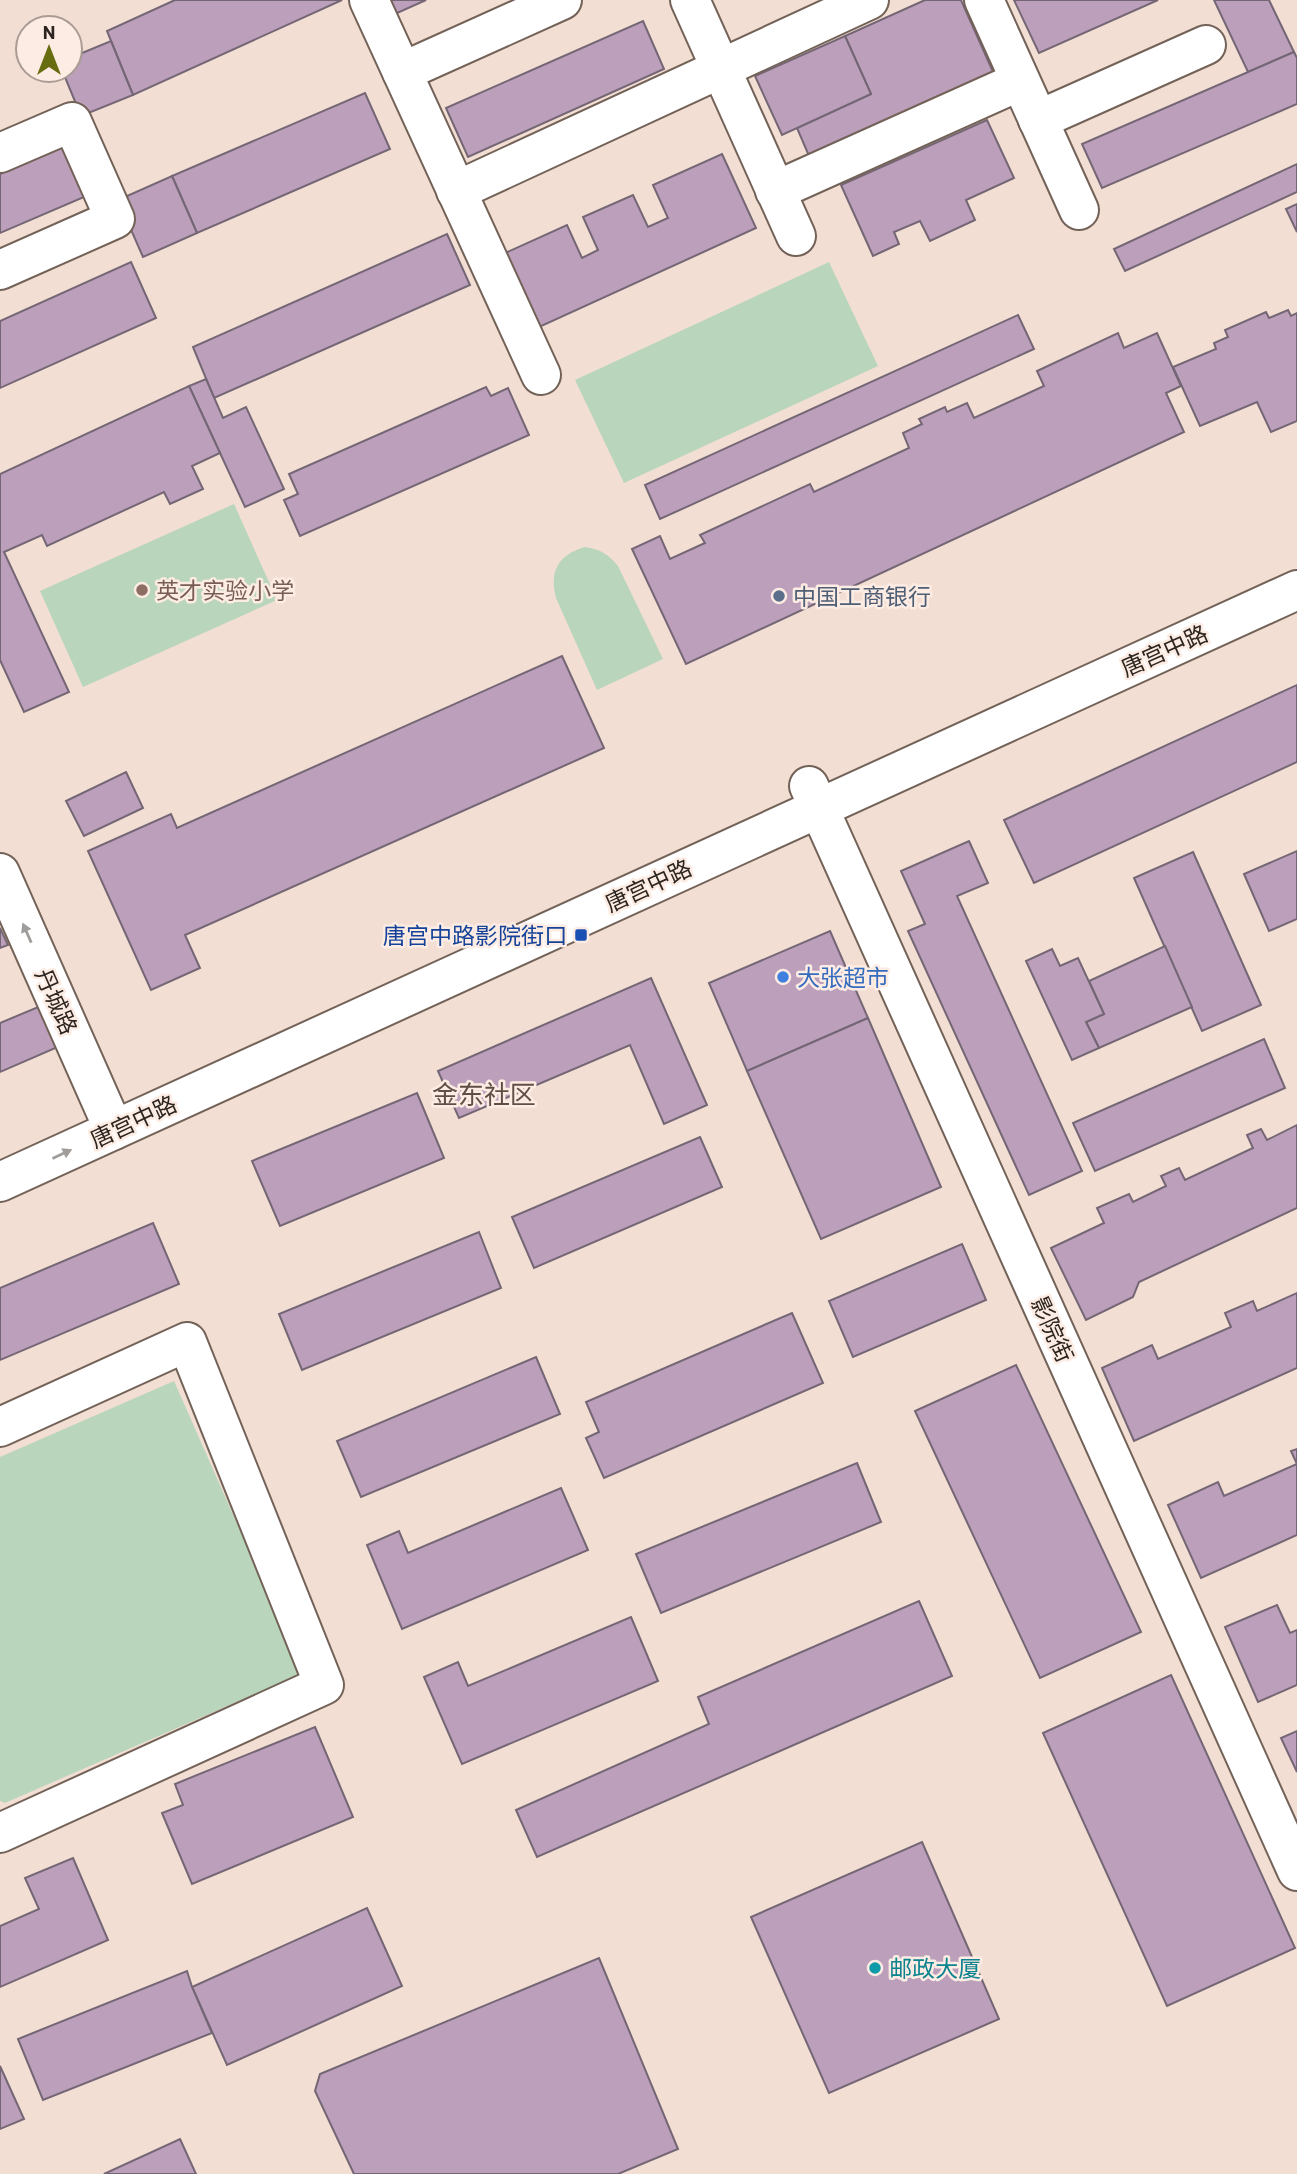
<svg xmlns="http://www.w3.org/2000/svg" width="1297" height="2174" font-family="Barlow,'Noto Sans SC',sans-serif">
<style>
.green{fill:#b9d6bd}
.building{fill:#bca0bb;stroke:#746674;stroke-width:2}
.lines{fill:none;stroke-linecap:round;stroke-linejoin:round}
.minor-casing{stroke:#736258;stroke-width:42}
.major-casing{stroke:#736258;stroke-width:42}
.minor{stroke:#fff;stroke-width:38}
.major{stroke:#fff;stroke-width:38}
.oneway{fill:#a09d9b}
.education-dot{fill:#8d6e63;stroke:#fdece3;stroke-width:2.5}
.service-dot{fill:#5c6f8a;stroke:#fdece3;stroke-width:2.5}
.transit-dot{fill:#1a4fb4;stroke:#fdece3;stroke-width:2.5}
.shop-dot{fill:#3f7fe0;stroke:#fdece3;stroke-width:2.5}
.culture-dot{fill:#0f9aa8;stroke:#fdece3;stroke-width:2.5}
.labels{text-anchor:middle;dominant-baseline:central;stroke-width:5;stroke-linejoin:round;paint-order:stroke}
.education-label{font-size:23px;fill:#785e54;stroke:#fdece3;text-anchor:start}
.service-label{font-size:23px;fill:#4e5e75;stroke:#fdece3;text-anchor:start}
.street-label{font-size:23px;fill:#2c2520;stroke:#fdece3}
.transit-label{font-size:23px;fill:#164399;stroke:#fdece3;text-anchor:end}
.shop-label{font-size:23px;fill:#366cbe;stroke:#fdece3;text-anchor:start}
.culture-label{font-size:23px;fill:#0d838f;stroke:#fdece3;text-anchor:start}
.quarter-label{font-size:26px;fill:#604f46;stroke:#fdece3}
</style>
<rect width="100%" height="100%" fill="#f3ded3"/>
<g class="green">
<path d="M829,262L878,366L624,483L575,380Z"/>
<path d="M234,504L277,600L83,687L40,591Z"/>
<path d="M585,547C600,549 608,554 618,566L663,659L597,690L556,598C549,571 558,555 585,547Z"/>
<path d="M174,1381L303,1673L5,1803L0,1801V1457Z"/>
</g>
<g class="building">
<path d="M175,0H342L133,95L107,31Z"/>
<path d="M388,0H426L395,14Z"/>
<path d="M925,0H961L994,74L809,156L797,128L871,94L845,36Z"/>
<path d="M1014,0H1158L1039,53Z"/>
<path d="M1214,0H1269L1294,52L1248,72Z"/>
<path d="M643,21L664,69L468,157L446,108Z"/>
<path d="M845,36L871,94L782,135L755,76Z"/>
<path d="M111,41L133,95L81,116L62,70H70V58Z"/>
<path d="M1294,52L1297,58V104L1102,188L1082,144Z"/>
<path d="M365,93L390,149L197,233L172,176Z"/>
<path d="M987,120L1014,178L966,200L975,220L930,241L920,221L894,232L899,244L873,256L841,185Z"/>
<path d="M76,141L98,191L0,233V174Z"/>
<path d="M722,154L756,228L537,328L503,254L567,225L582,258L598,250L583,217L633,195L648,227L668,218L653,185Z"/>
<path d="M1297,164V192L1125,271L1114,249Z"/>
<path d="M172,176L197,233L143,257L118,200Z"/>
<path d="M1297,204V232L1286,209Z"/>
<path d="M447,234L470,285L214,398L193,347Z"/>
<path d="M131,262L156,318L0,388V321Z"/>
<path d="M1288,310L1291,316L1297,313V421L1271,432L1257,402L1200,426L1173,367L1216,349L1214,343L1228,337L1225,330L1266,312L1269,318Z"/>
<path d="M1018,315L1034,349L660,519L645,485Z"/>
<path d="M1118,333L1124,348L1157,333L1181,386L1166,393L1184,432L686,664L632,549L660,536L670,559L705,543L700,535L810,484L814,492L909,448L903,433L922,424L919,419L945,407L947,412L967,403L974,418L1044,386L1037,371Z"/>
<path d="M206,379L223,418L246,407L284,489L245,507L189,386Z"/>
<path d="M189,386L220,453L192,466L203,489L170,504L164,492L47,546L42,535L4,552L69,692L24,712L0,660V474Z"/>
<path d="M486,387L491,396L508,388L529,435L300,536L284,500L298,494L289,474Z"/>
<path d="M562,656L604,748L185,935L200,968L151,990L88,851L171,814L177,828Z"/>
<path d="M1297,685V762L1034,883L1004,820Z"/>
<path d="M126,772L143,808L84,836L66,801Z"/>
<path d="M969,841L988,883L957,896L1082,1171L1029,1195L908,931L925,924L901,871Z"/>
<path d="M1297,851V919L1269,931L1244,874Z"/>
<path d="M1193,852L1261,1005L1202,1031L1134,878Z"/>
<path d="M0,928L8,945L0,948Z"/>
<path d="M830,931L868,1018L747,1071L709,983Z"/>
<path d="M1165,946L1192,1007L1099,1048L1086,1022L1104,1014L1089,981Z"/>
<path d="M1052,949L1060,966L1078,958L1104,1014L1086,1022L1099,1048L1072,1060L1026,961Z"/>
<path d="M651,978L707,1105L664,1124L630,1045L459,1118L438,1071Z"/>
<path d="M43,1005L60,1046L0,1072V1023Z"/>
<path d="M868,1018L941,1187L821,1239L747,1071Z"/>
<path d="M1264,1039L1285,1088L1095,1171L1073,1123Z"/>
<path d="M417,1093L444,1158L280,1226L252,1161Z"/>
<path d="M1297,1125V1208L1139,1282L1133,1297L1086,1320L1051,1248L1104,1223L1097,1208L1129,1194L1133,1202L1166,1186L1161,1176L1179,1168L1185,1180L1253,1148L1247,1135L1261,1129L1267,1140Z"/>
<path d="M700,1137L722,1187L534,1268L512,1217Z"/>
<path d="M153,1223L179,1284L0,1360V1288Z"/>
<path d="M479,1232L501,1288L302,1370L279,1314Z"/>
<path d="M962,1244L986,1300L853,1357L829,1301Z"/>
<path d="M1297,1293V1368L1134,1441L1102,1368L1152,1345L1158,1359L1231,1327L1225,1313L1253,1301L1257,1311Z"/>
<path d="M792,1313L823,1383L604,1478L586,1438L599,1432L586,1402Z"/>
<path d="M536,1357L560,1414L361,1497L337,1441Z"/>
<path d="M1016,1365L1141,1632L1040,1678L915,1411Z"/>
<path d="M1297,1449V1535L1201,1578L1168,1505L1218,1482L1224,1496L1297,1464L1291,1451Z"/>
<path d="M857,1463L881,1522L661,1613L636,1554Z"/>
<path d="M561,1488L588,1550L402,1629L367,1545L399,1531L408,1553Z"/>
<path d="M919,1601L952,1676L537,1857L516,1810L709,1724L698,1697Z"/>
<path d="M1277,1605L1290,1633L1297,1630V1685L1258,1702L1225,1627Z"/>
<path d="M631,1617L658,1681L462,1764L424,1677L458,1662L468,1686Z"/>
<path d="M1171,1675L1295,1948L1167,2006L1043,1733Z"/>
<path d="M315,1727L353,1817L192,1884L162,1813L183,1805L175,1784Z"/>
<path d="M1297,1731V1772L1281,1738Z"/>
<path d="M922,1842L999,2019L829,2093L751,1917Z"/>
<path d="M73,1858L108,1940L0,1987V1926L39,1909L25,1878Z"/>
<path d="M367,1908L402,1986L227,2065L192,1987Z"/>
<path d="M599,1958L678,2149L618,2174H354L315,2091L320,2074Z"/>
<path d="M187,1971L192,1987L212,2033L43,2100L18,2039Z"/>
<path d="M0,2066L24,2119L0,2129Z"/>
<path d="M180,2139L196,2174H104Z"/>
</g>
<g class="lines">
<g class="minor-casing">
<g id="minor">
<path d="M369,0L541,375"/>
<path d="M690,0L796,236"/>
<path d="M984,0L1079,210"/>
<path d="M402,72L562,0"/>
<path d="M1038,120L1206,45"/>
<path d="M0,153L72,122L115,219L0,270"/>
<path d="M456,191L869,0"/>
<path d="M775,191L1020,81"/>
<path d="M809,786L1297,1871"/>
<path d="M0,873L114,1130"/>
<path d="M0,1427L187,1342L324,1685L0,1833"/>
</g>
</g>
<g class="major-casing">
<path id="major" d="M0,1182L1297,590"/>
</g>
<use href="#minor" class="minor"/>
<use href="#major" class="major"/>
</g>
<defs><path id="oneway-solid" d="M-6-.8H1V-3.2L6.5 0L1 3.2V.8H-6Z" transform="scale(1.75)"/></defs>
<g class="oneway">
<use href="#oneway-solid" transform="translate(27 933) rotate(-114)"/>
<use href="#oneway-solid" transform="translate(62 1154) rotate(-25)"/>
</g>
<circle class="education-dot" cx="142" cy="590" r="7"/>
<circle class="service-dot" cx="779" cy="596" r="7"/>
<rect class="transit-dot" x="574" y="928" width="14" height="14" rx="3.5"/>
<circle class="shop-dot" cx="783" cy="977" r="7"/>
<circle class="culture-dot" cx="875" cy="1968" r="7"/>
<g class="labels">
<g class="education-label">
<text x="156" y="590">英才实验小学</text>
</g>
<g class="service-label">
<text x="793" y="596">中国工商银行</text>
</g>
<g class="street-label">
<text transform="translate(1164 650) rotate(-24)">唐宫中路</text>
<text transform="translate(648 885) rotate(-25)">唐宫中路</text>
<text transform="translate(57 1001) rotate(66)">丹城路</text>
<text transform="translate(133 1121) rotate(-25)">唐宫中路</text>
<text transform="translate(1053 1329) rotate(66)">影院街</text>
</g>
<g class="transit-label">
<text x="567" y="935">唐宫中路影院街口</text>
</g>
<g class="shop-label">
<text x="797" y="977">大张超市</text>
</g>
<g class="culture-label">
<text x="889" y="1968">邮政大厦</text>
</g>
<g class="quarter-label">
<text x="484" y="1093">金东社区</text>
</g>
</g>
<g transform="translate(49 49)"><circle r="33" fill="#fdece3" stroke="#a99c95" stroke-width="2"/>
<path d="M0-5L12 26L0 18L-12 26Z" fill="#676c10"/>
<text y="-10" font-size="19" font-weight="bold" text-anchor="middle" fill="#2c2520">N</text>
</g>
</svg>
